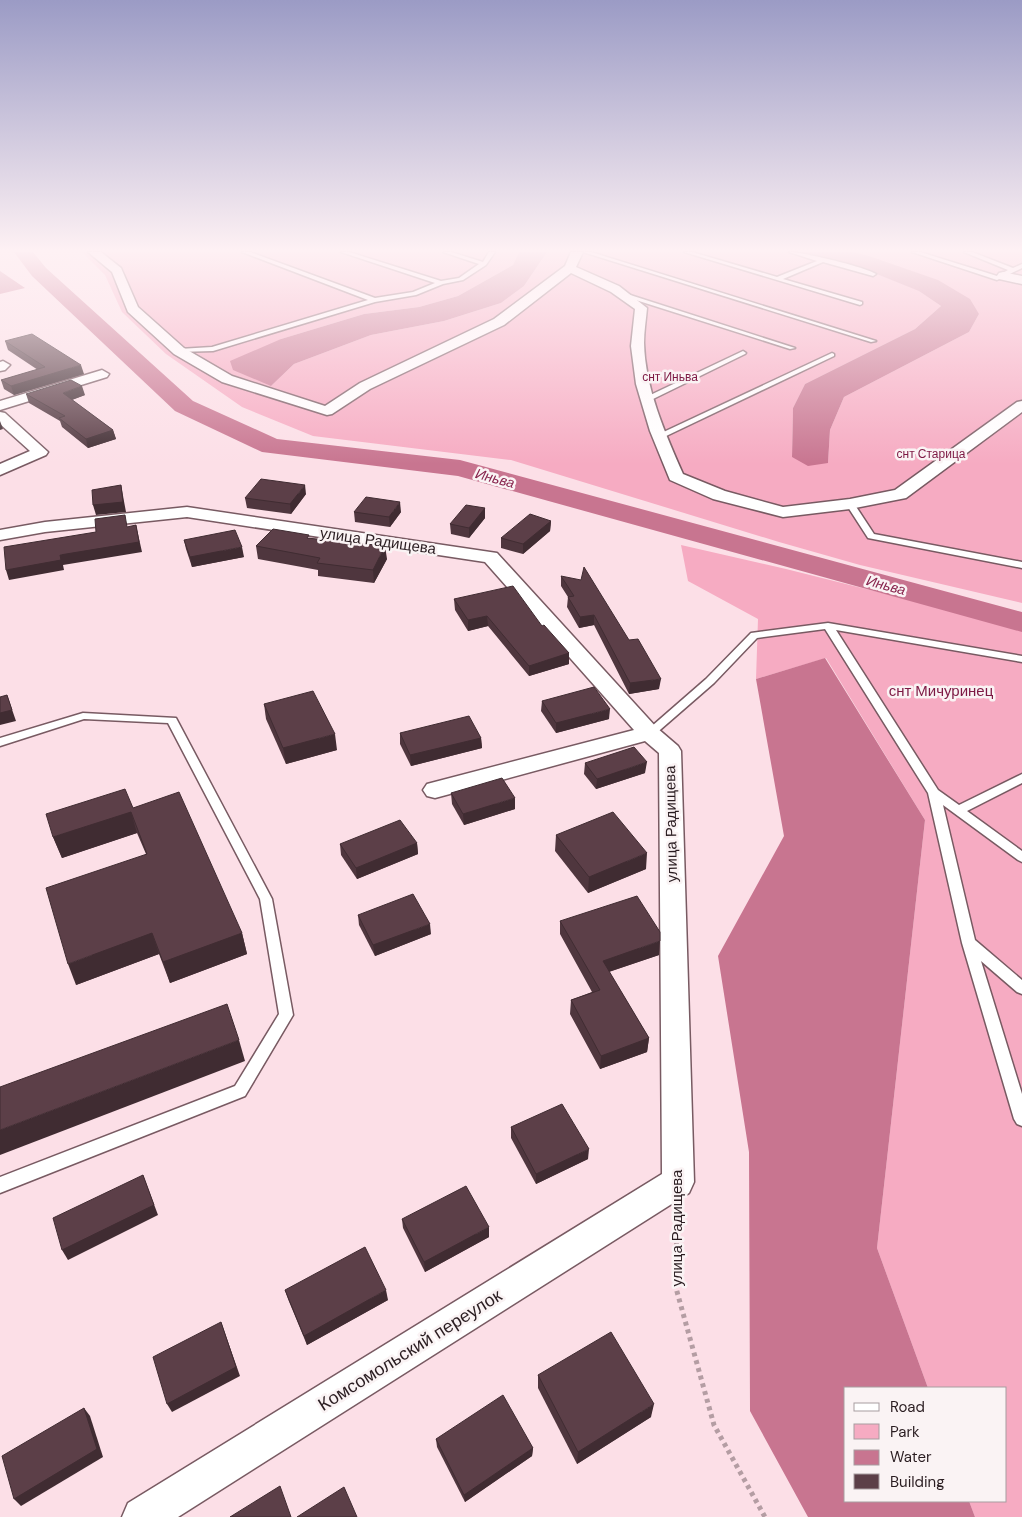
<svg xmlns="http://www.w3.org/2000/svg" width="1022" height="1517" font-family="'DM Sans',sans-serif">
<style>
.green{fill:#f6abc2}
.water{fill:#c87590}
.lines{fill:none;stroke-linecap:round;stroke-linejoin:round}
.river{fill:#c87590;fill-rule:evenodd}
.service-casing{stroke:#785a62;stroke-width:3}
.minor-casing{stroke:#785a62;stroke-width:3}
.path{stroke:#b49da3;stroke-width:5;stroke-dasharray:4 4;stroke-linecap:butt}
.service{fill:#fff;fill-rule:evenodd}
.minor{fill:#fff;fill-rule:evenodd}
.wall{fill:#4f363e}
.shaded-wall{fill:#402c32}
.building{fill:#5c3f48;stroke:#402c32}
.labels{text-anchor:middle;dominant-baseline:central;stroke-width:5;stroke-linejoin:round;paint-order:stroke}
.far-park-label{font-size:12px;fill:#7d1944;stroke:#faf3f4}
.far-water-label{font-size:14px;font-style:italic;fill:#87234c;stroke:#faf3f4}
.street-label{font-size:15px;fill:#2a1d21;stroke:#faf3f4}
.park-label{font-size:15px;fill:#7d1944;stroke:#faf3f4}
.near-street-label{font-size:18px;fill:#2a1d21;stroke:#faf3f4}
</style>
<rect width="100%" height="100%" fill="#fcdfe7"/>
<g class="green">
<path d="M82,252H519L513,265L458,296L419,307L364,314L281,339L271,386L294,364L371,335L444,321L501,303L524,286L547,252H800L864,269L918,290L941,306L915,329L805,384L793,408L792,457L828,463L830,430L844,397L969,332L979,314L869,256L854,252H1022V603L860,565L779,542L511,460L313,436L242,407L166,354L122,312L105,275Z"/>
<path d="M681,545L786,569L1022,628V1517H975L969,1501H1006V1388H928L877,1248L925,820L826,658L756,679L758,619L688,581Z"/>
</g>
<g class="water">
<path d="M519,252H547L524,286L501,303L444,321L371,335L294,364L271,386L233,370L230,361L281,339L364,314L419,307L458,296L513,265Z"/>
<path d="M800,252H854L869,256L938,280L970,299L979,314L969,332L844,397L830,430L828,463L808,466L792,457L793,408L805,384L915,329L941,306L919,291L864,269Z"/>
<path d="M0,270V271L25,288L0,294Z"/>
<path d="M825,658L925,820L877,1248L928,1388H846V1501H969L975,1517H808L750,1411L749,1152L718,956L784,836L756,679Z"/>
</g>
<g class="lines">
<path class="river" d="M14,252H33L46,268L193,401L277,439L460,460L1022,612V632L458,476L262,452L175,411L32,276Z"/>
<g class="service-casing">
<g id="service">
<path d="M242,252H250L375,298L413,292L435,283L341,252H349L441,281L459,278L479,264L443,252H451L483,262L489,252H495L486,265L463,280L443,284L416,295L375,302L213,351L177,352L176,351L179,349L212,347L368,300Z"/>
<path d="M583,252H591L876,341L871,342Z"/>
<path d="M684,252H692L777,277L817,261L789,252C803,252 865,267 876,274L873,276L823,262L783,279L862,302V304L860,305Z"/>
<path d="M912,252H920L997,276L1008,270L964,252H972L1013,268L1022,264V268L997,280Z"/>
<path d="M620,293H624L795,348L790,349L620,295Z"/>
<path d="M743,351L746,353L745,354L651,400L644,398Z"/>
<path d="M832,353L834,354V356L662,438L655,436Z"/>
<path d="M850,501L853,502L874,534L1022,562V568L868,538L846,504Z"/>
<path d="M828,623L1022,656V662L836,630L938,790L959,805L1022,774V783L967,811L1022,851V862L1018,860L943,805L975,940L1022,980V994L1017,992L981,961L1022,1094V1126L1017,1124L1014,1119L962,943L928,793L825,629L757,638L714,683L653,736L649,737L644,733L706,679L751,633Z"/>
<path d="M83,713L176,718L272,899L293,1015L245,1096L0,1193V1177L235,1086L279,1014L260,899L168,723L84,719L0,746V738Z"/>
</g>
</g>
<g class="minor-casing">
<g id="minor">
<path d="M88,252H101L121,268L138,307L184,348L232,376L325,406L360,383L494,319L565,266L571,252H583L576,267L619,286L647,308C646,320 644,331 644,343C645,388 665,433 683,474L725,491L783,507L850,499L895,490L1017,402L1022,401V412L906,498L850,509L783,517L713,499L670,480L650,431L636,384L631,346L635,309L611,292L571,273L504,325L370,389L332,414L327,415L222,382L174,354L128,312L112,272Z"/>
<path d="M1003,272L1022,276V284L999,279L997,276L999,273Z"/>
<path d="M3,361L10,365L5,370L0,371V362Z"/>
<path d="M102,370L109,374L107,377L0,410V401Z"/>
<path d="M0,412L5,413L48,452L46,455L0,475V464L30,451L0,424Z"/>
<path d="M187,507L497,553L657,728L678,746L681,751L694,1182L689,1193L178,1517H122L128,1503L662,1174L659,753L645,741L435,798L427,796L423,790L427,784L634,730L485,562L187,517L45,532L0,540V530L45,522Z"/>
</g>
</g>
<path class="path" d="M677,1211L676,1288L714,1425L765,1517"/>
<use href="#service" class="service"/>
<use href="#minor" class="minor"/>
</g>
<g class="wall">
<path d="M5,341L84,374L14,395L4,389L1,380L38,370L8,350Z"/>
<path d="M26,394L85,395L72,400L113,430L116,439L88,448L62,427L60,421L29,403Z"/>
<path d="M306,494L291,514L247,508L245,498Z"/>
<path d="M485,508V518L469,538L451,534L450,524Z"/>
<path d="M354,512H401L390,527L355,522Z"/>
<path d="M551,521L550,531L523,554L501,548V538Z"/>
<path d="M309,538L387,559L374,583L318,576V570L258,559L256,546Z"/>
<path d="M184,540L244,557L192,567L186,549Z"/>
<path d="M561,576L659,689L629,694L594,625L579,628L567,607L568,597L561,586Z"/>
<path d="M454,599L542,626L569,653V664L529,676L488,626L468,631L455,610Z"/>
<path d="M542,701L609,719L556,733L541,711Z"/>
<path d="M264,704L337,750L286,764L266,719Z"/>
<path d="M400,733L481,738L482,748L411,766L400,744Z"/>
<path d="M585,763L645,773L596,789L584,774Z"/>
<path d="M451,793L515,809L464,825L452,804Z"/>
<path d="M133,808L242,933L247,954L170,983L159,954L76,985L146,854L137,833L62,858L53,837Z"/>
<path d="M556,835L646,869L588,893L555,851Z"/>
<path d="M417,843L418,854L357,879L341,855L340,844Z"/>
<path d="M358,915L431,934L375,956L359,925Z"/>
<path d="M560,921L659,955L609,972L649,1038L647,1052L600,1069L570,1014L571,1000L592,992L560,934Z"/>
<path d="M511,1127L588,1159L536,1184L511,1138Z"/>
<path d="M402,1219L489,1237L425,1272L403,1228Z"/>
<path d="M285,1290L388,1300L307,1345L288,1299Z"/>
<path d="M538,1375L651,1417L577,1464L538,1388Z"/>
<path d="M436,1439L533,1448L532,1456L465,1502L437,1447Z"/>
</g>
<g class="shaded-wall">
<path d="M81,365L84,374L14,395L11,386Z"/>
<path d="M82,386L85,395L66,402L63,393Z"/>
<path d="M0,421L3,429L0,430Z"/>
<path d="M113,430L116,439L88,448L86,439Z"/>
<path d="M121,485L126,512L96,515L93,505Z"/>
<path d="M305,485L306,494L291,514L290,504Z"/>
<path d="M400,502L401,512L390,527L389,517Z"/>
<path d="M485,508V518L469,538V528Z"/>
<path d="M551,521L550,531L523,554V544Z"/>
<path d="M136,525L142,552L63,565L64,570L9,580L6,570L60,555Z"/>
<path d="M385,546L387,559L374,583L373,570Z"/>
<path d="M242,547L244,557L192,567L190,557Z"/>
<path d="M594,615V625L579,628L580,617Z"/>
<path d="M487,616L488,626L468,631V620Z"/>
<path d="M569,653V664L529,676V666Z"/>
<path d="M661,679L659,689L629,694L630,683Z"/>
<path d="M7,695L16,721L0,725V713Z"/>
<path d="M610,709L609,719L556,733V723Z"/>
<path d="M335,734L337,750L286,764L283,748Z"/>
<path d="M481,738L482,748L411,766L410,755Z"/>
<path d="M647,762L645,773L596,789L597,779Z"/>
<path d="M515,798V809L464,825L463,814Z"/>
<path d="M131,812L137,833L62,858L53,837Z"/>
<path d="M417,843L418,854L357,879L356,868Z"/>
<path d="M647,853L646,869L588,893L589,877Z"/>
<path d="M430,924L431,934L375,956L373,945Z"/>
<path d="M152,933L159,954L76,985L68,964Z"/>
<path d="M242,933L247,954L170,983L163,962Z"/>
<path d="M660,941L659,955L602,974L603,961Z"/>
<path d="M649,1038L647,1052L600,1069L601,1056Z"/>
<path d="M239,1040L245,1061L0,1155V1130Z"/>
<path d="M589,1149L588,1159L536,1184V1174Z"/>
<path d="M143,1175L158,1215L68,1260L62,1250Z"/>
<path d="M489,1227V1237L425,1272L424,1262Z"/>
<path d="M386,1290L388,1300L307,1345L304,1336Z"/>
<path d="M221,1322L240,1376L172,1412L167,1404Z"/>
<path d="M654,1404L651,1417L577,1464L578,1452Z"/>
<path d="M84,1408L90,1416L103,1457L21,1506L14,1499Z"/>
<path d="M533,1448L532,1456L465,1502L464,1495Z"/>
</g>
<g class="building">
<path d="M32,334L81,365L11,386L1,380L45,367L5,341Z"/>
<path d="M71,380L82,386L63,393L113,430L86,439L59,418L65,416L26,394Z"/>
<path d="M261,479L305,485L290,504L245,498Z"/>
<path d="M121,485L123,502L93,505L92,490Z"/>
<path d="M366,497L400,502L389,517L354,512Z"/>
<path d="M466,505L485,508L469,528L450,524Z"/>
<path d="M530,514L551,521L523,544L501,538Z"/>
<path d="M125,515L127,527L136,525L139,542L60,555L61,560L6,570L4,547L96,532L95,519Z"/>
<path d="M273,529L309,535L307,538L385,546L373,570L317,563L320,558L256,546Z"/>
<path d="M235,530L242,547L190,557L184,540Z"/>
<path d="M584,567L629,640L638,639L661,679L630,683L594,615L580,617L568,597L574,596L561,576L581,580Z"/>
<path d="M513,586L542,626L544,625L569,653L529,666L487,616L468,620L454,599Z"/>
<path d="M594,687L610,709L556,723L542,701Z"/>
<path d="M313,691L335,734L283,748L264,704Z"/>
<path d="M7,695L12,710L0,713V697Z"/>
<path d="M469,716L481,738L410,755L400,733Z"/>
<path d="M634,747L647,762L597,779L585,763Z"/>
<path d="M502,778L515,798L463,814L451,793Z"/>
<path d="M125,789L133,808L179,792L242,933L163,962L152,933L68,964L46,888L147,854L131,812L53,837L46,814Z"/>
<path d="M613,812L647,853L589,877L556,835Z"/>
<path d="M400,820L417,843L356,868L340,844Z"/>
<path d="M413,894L430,924L373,945L358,915Z"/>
<path d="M637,896L660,932V941L603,961L649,1038L601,1056L571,1000L600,990L560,921Z"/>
<path d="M227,1004L239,1040L0,1130V1087Z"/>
<path d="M562,1104L589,1149L536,1174L511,1127Z"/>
<path d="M143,1175L154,1205L62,1250L53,1218Z"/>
<path d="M466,1186L489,1227L424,1262L402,1219Z"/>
<path d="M365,1247L386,1290L304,1336L285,1290Z"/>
<path d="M221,1322L236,1367L167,1404L153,1357Z"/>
<path d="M611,1332L654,1404L578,1452L538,1375Z"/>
<path d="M503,1395L533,1448L464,1495L436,1439Z"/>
<path d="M84,1408L97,1449L14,1499L2,1456Z"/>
<path d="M280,1486L291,1517H230Z"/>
<path d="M344,1487L357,1517H297Z"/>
</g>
<linearGradient id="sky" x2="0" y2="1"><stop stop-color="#9b9bc5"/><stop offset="0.54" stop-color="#fef1f4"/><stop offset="1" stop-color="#fef1f4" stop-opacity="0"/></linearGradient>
<rect width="1022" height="464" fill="url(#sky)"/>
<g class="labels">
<g class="far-park-label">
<text x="670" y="377">снт Иньва</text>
<text x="931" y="454">снт Старица</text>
</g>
<g class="far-water-label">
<text transform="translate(495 478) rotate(15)">Иньва</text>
<text transform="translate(886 585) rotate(15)">Иньва</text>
</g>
<g class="street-label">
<text transform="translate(378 541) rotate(8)">улица Радищева</text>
<text transform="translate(671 824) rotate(-91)">улица Радищева</text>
<text transform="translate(677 1228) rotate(-90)">улица Радищева</text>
</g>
<g class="park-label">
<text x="941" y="691">снт Мичуринец</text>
</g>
<g class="near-street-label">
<text transform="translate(410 1350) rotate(-32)">Комсомольский переулок</text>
</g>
</g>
<rect x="844" y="1387" width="162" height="115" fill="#faf3f4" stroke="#a79da0"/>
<rect x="854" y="1403" width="25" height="8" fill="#ffffff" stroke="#a79da0"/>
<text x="890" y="1412" font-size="15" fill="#2a1d21">Road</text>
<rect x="854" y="1424" width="25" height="15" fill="#f6abc2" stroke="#a79da0"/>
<text x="890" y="1437" font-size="15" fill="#2a1d21">Park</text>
<rect x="854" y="1450" width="25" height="15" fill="#c87590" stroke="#a79da0"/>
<text x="890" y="1462" font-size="15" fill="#2a1d21">Water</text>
<rect x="854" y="1474" width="25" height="15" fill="#5c3f48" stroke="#a79da0"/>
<text x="890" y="1487" font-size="15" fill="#2a1d21">Building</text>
</svg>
